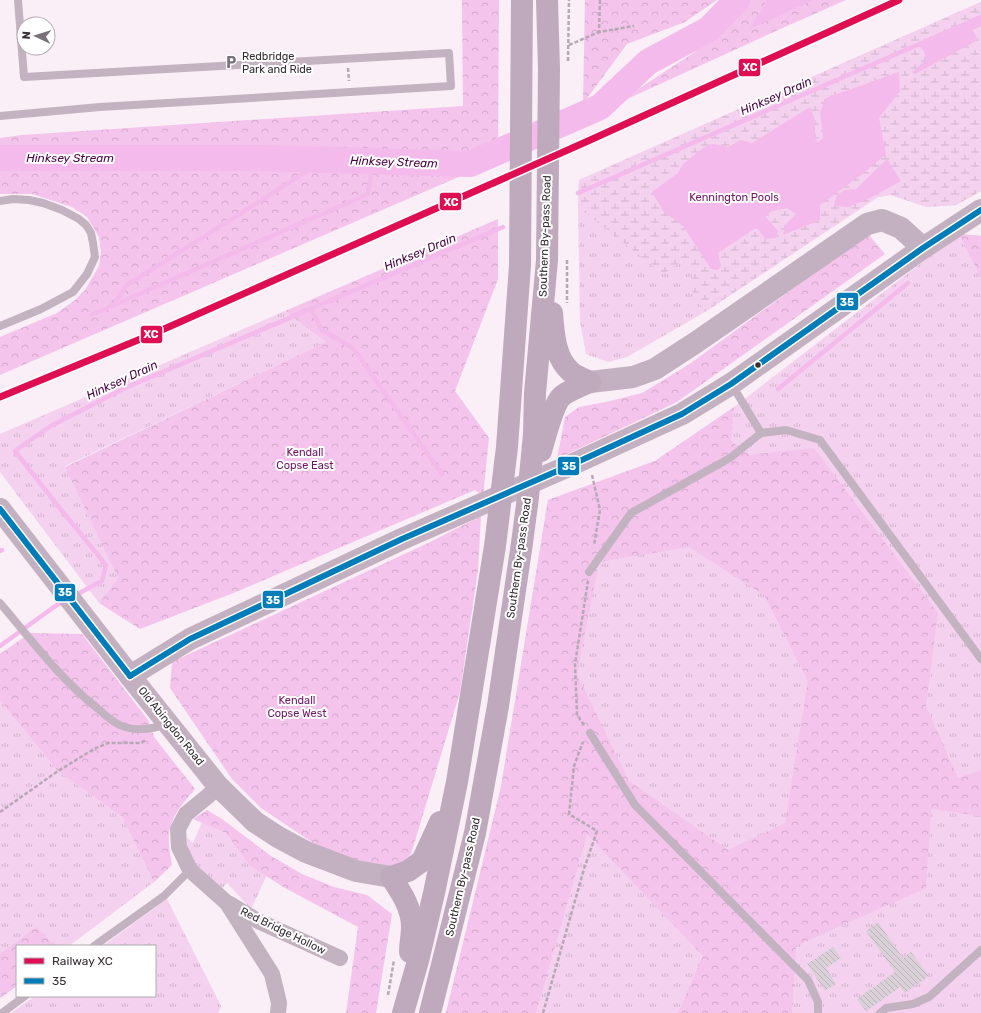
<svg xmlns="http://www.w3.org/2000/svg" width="981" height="1013" font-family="Rubik,sans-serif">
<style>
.grass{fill:url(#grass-tufts)}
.forest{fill:url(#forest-crowns);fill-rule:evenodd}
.wetland{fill:url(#wetland-marsh)}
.water{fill:#f4baeb}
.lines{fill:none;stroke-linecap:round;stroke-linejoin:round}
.stream{stroke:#f4baeb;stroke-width:4.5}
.river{stroke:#f4baeb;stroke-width:26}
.building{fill:url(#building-back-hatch)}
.path{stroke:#b6a9b4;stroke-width:2.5;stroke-dasharray:4 2;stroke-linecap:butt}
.lane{stroke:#c3b2c0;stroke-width:8}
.street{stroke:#c3b2c0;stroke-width:16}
.secondary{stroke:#c3b0c0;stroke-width:22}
.highway{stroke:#beaabc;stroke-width:22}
.bus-1-casing{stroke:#fff;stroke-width:9}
.bus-1{stroke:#007cb8;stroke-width:6}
.rail-1-casing{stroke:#fff;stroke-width:10}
.rail-1{stroke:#df0d52;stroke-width:7}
.bus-dot{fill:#352d33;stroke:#fff;stroke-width:1.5}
.labels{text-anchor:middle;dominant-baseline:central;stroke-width:4;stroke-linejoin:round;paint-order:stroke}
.poi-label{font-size:11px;fill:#352d33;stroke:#fff;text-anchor:start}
.park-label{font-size:11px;fill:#6e1366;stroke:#fff}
.street-label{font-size:11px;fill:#352d33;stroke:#fff}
.water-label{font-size:12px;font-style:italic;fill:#490344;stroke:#fff}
.line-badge{stroke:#fff;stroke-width:1.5}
.badge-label{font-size:11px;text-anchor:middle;font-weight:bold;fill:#fff}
</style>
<defs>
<pattern id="grass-tufts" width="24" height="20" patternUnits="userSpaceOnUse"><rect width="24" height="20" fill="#f4d1ee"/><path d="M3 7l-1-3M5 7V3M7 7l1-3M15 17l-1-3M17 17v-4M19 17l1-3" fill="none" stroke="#d2b4cd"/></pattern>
<pattern id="forest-crowns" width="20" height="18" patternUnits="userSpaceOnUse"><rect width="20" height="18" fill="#f4c4ec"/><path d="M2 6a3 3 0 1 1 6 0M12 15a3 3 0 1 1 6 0" fill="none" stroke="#d2a9cb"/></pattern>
<pattern id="wetland-marsh" width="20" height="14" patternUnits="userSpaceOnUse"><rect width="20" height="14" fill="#f4d1ee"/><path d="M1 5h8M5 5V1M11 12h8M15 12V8" fill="none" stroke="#d2b4cd"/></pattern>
<pattern id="building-back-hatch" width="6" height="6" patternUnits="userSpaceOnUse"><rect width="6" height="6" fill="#dad0d7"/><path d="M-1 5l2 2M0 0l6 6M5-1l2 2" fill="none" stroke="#bcb3b9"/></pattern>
</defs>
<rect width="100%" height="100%" fill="#faeef7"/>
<g class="grass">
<path d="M981,2V191L956,205L927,207L891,195L878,197L705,312L627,357L608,362L586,354L580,322L578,207L579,180Z"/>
<path d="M959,234L981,236V1013H446L501,787L548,500L655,461L734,407Z"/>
<path d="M285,311L327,342L65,466L118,578L99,603L0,472V434Z"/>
<path d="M0,701L58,771L122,817L154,882L69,946H17V986L0,998Z"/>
<path d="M202,822L226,833L249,865L267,875L251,909L227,883L219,892C204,875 186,861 187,837L193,843Z"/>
<path d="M167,899L221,1006L218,1013H11L35,996H155V946H103Z"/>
</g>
<g class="forest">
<path d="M462,0H499L498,160L0,375V337L57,313L75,300L85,290L99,266L101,252L99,237L87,217L72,207L32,194H0V138L22,135L463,106Z"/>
<path d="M585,0H717L685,22L627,44L583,104Z"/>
<path d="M750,0H846L778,30L614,105L713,40Z"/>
<path d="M498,219V279L455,391L489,438L483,496L475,490L236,592L140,629L99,603L118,578L65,467L326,342L285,311Z"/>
<path d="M959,234L981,236V278Z"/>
<path d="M869,235L885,254L677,402L557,459L565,417L579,407L610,401L642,393L688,365L845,251Z"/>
<path d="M734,407L731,441L749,455L814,448L938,613L926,706L958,778L981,770V816L931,809L926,888L796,946L792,1013H678L703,956L587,834L536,1013H446L501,787L548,500L655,461ZM689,547L764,595L808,681L785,823L728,850L629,781L577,674L599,562Z"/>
<path d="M481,516L478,570L460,692L411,854L402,863L388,868L328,853L261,808L232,779L170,688L172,662L428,543Z"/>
<path d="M30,633L82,634L148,720L154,737L195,789C185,801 174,812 170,828C167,839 170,854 172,865L154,882L122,817L58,771L0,701V654Z"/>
<path d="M207,810L222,819L271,856L302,874L334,887L367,895L392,914L376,1013H346L358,927L285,888L249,865L226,833L193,819Z"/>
<path d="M36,927L55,946H17V986L0,998V954Z"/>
</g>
<path class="wetland" d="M981,2V191L956,205L927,207L891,195L878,197L705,312L689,286L693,272L686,259L663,274L578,207L579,180Z"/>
<g class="water">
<path d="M767,0H813L750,29Z"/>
<path d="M981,17V26L973,30L978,40L915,74L912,72L926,60L924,51L918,45Z"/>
<path d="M899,72L900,91L879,118L886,154L865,172L820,205V220L783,235L785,225L796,214L787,208L772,211L765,216L778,231L776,238L765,239L758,229H754L718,253L721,266L718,270L711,269L683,226L664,212L652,192L678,173L683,164L703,148L712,144L728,147L740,140L752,143L810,107L815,120V139L818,142L823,138L820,112L826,98Z"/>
<path d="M887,159L901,181L872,197L849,207L834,206L836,197L844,190L856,189Z"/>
</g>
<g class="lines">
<g class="stream">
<path d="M578,193L981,17"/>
<path d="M114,304L127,285L325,160"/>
<path d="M311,309L322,330L353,348L442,474"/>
<path d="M91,315L368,194L373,161"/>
<path d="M778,389L908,283"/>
<path d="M0,551L2,550"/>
<path d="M74,596L102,581L106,565L58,506L15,451L49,427L125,388L503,227"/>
<path d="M0,646L54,607L64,601"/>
</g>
<path class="river" d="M0,158H262L470,164L600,107L648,62L709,29L737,0"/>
</g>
<g class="building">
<path d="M878,922L903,958L911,952L929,976L905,993L900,987L866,1011L857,999L895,972L866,931Z"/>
<path d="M833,947L841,958L826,968L836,984L825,991L807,964Z"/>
</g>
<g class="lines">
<g class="path">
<path d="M600,0L599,32L634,26"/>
<path d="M569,45L599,32"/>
<path d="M568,61L569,0"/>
<path d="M348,68L349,81"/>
<path d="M567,260V303"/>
<path d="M592,475L600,510L594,545"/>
<path d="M584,725L577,715L575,664L588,581"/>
<path d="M0,812L58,771L94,749L108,743H140L146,740"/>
<path d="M388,995L394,960"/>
<path d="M543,1013L584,869L597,831L569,814L574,766L583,742"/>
</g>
<g class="lane">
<path d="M0,116L100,107L451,86L449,53L24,77L18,0"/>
<path d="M0,201L13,199L29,200L43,203L62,210L79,219L86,225L91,233L93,243L95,257L87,274L73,292L41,309L0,326"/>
<path d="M732,385L761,433"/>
<path d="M589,572L631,513L730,458L761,433L786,430L820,440L981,659"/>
<path d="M0,603C31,639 59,678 97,708C103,713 109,719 116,723C130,732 151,730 166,724"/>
<path d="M590,733L635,805L808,980L818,1002V1013"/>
<path d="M94,946L164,896L190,870"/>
<path d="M2,1013L25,996"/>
<path d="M880,1013L886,1008L913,1004L929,997L981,950"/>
</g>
<g class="street">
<path d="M218,786L208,796L186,814L178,829L179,847L190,870L227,903L272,974L279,1003L278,1013"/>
<path d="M230,904L258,921L340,958"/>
</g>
<g class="secondary">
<path d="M590,382L633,377L655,369L695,343L867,224L882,220L901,228L923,248"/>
<path d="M0,509L130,676L218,786L255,822L278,837L306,852L356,871L391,877"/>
<path d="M130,676L190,639L402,539L571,465L682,414L731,384L923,248L981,210"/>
</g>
<g class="highway">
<path d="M552,313C554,333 554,357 571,372C576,376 584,379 590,382"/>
<path d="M541,451C545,438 553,404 562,396C570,390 581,386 590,382"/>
<path d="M410,952C410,944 412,935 412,927C412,908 401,892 391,877L408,871L422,861L440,822"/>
<path d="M403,1013L418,961L434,893L457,782L495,546L507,447L520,265L522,0"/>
<path d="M430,1013L475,833L498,706L522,543L528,497L534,434L535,393L547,260L549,69L547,0"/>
</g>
<g class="bus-1-casing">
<g id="bus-1">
<path d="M0,509L130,676"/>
<path d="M130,676L190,639L402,539L571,465L682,414L731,384L923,248L981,210"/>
</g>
</g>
<use href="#bus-1" class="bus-1"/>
<g class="rail-1-casing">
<path id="rail-1" d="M0,397L155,333L588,141L899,0"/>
</g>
<use href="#rail-1" class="rail-1"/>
</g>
<defs>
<g id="parking-bare" transform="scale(1.08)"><path d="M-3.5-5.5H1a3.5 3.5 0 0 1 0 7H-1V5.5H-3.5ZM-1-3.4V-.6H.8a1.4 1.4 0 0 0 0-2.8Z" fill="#7a7178" stroke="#fff" stroke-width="2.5" paint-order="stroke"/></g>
</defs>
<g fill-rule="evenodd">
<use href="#parking-bare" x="231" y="62"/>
</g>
<circle class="bus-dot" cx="758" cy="365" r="3.5"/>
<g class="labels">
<g class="poi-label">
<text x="242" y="56">Redbridge<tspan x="242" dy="13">Park and Ride</tspan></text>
</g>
<g class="park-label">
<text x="734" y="197">Kennington Pools</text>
<text x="305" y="452">Kendall<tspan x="305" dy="13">Copse East</tspan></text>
<text x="297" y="700">Kendall<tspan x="297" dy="13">Copse West</tspan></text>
</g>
<g class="street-label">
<text transform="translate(545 236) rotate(-88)">Southern By-pass Road</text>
<text transform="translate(519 558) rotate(-82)">Southern By-pass Road</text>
<text transform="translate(171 726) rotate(51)">Old Abingdon Road</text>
<text transform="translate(463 877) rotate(-77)">Southern By-pass Road</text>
<text transform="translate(283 931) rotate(26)">Red Bridge Hollow</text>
</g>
<g class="water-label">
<text transform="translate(776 96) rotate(-24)">Hinksey Drain</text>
<text x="70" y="158">Hinksey Stream</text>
<text transform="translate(394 162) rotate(2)">Hinksey Stream</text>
<text transform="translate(420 252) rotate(-23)">Hinksey Drain</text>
<text transform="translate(122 380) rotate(-25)">Hinksey Drain</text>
</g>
</g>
<g class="line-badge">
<rect x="738" y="58" width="23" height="19" rx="4" fill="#df0d52"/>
<rect x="439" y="192" width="23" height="19" rx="4" fill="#df0d52"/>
<rect x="836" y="292" width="23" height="19" rx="4" fill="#007cb8"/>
<rect x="140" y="325" width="23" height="19" rx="4" fill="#df0d52"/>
<rect x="557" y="456" width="23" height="20" rx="4" fill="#007cb8"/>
<rect x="54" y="583" width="22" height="19" rx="4" fill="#007cb8"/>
<rect x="262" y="590" width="22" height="19" rx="4" fill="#007cb8"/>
</g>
<g class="badge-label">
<text x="750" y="71">XC</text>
<text x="451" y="206">XC</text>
<text x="847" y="306">35</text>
<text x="151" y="338">XC</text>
<text x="569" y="470">35</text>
<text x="65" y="596">35</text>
<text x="273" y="604">35</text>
</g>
<rect x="16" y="945" width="140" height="52" fill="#ffffff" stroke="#aeabad"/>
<rect x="24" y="958" width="20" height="6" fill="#df0d52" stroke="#aeabad"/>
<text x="52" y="965" font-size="12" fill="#352d33">Railway XC</text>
<rect x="24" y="978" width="20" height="6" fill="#007cb8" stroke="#aeabad"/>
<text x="52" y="985" font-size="12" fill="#352d33">35</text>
<g transform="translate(36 36) rotate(274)"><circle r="19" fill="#ffffff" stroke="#aeabad"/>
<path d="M0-3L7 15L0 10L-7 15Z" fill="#7a7178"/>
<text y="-6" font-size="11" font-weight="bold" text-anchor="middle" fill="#352d33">N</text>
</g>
</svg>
